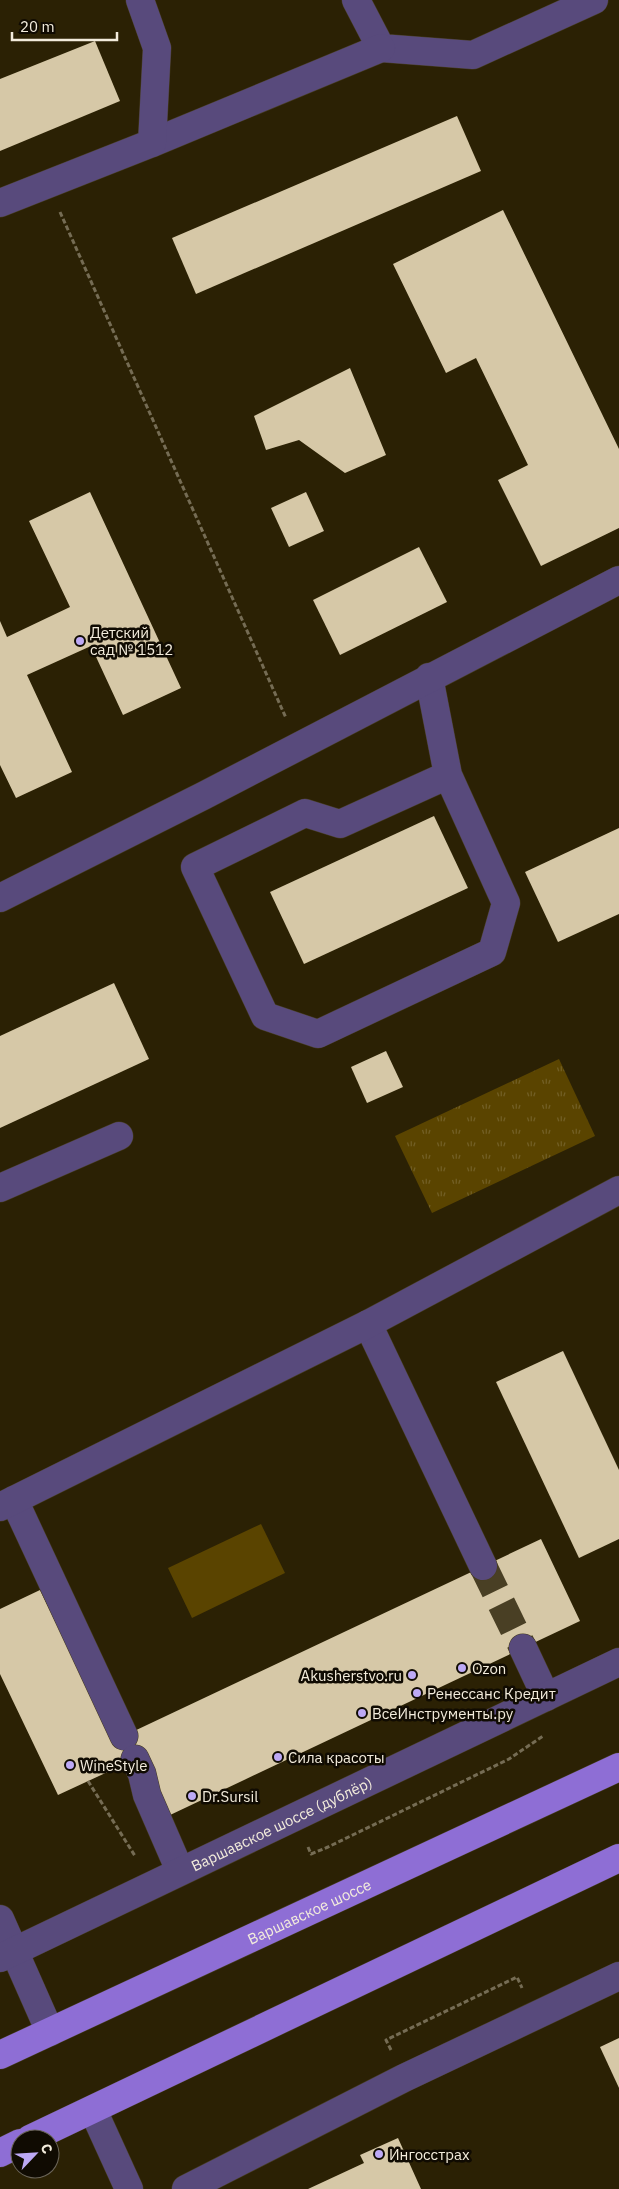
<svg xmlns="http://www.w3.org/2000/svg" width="619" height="2189" font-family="'IBM Plex Sans',sans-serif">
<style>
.grass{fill:#5a4400}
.park{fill:url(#park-tufts)}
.building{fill:#d6c8a7}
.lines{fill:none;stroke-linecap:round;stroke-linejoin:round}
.minor-tunnel{stroke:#493f24;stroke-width:28;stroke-dasharray:28 14;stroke-linecap:butt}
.minor-casing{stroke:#473d22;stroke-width:29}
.major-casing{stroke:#473d22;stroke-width:29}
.path{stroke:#756c54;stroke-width:3;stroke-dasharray:5 2.5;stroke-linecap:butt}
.minor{stroke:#584a7c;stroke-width:28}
.major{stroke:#8e6ed5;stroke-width:28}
.poi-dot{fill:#bda9f5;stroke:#100b02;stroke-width:2}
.labels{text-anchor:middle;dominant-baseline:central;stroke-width:5;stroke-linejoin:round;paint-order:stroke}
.poi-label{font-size:15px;fill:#f3ecdc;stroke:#100b02;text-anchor:start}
.street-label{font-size:15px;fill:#f3ecdc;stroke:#100b02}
</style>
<defs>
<pattern id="park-tufts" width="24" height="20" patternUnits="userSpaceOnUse" patternTransform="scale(1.25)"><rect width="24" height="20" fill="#5a4400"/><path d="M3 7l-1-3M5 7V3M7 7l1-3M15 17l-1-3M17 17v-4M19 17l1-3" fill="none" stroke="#725f25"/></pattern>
</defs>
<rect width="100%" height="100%" fill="#2b2104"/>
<path class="grass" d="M261,1524L285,1573L192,1618L168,1568Z"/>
<path class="park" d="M559,1059L595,1136L432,1213L395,1136Z"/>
<g class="building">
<path d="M95,41L120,101L0,151V79Z"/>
<path d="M457,116L481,171L196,294L172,238Z"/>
<path d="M503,210L619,449V528L541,566L498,480L528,465L476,358L446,373L393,264Z"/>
<path d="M350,368L386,455L345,473L299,440L266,450L254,416Z"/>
<path d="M90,492L181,688L123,715L91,646L27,675L72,772L16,798L0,765V621L7,637L70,607L29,521Z"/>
<path d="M306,492L324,531L289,547L271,508Z"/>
<path d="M419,547L447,602L340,655L313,600Z"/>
<path d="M434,816L468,888L304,964L270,892Z"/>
<path d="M619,828V914L558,942L525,872Z"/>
<path d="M114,983L149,1059L0,1128V1036Z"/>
<path d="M386,1051L403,1087L367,1103L351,1067Z"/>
<path d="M563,1351L619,1470V1539L579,1558L496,1382Z"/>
<path d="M541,1539L580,1621L168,1816L140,1757L58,1795L0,1674V1609L40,1590L113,1741Z"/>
<path d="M619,2038V2088L600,2047Z"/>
<path d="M398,2138L421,2189H308L364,2163L360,2155Z"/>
</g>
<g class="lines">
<path class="minor-tunnel" d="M483,1566L523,1648"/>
<g class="minor-casing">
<g id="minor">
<path d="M356,0L381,48L473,55L594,0"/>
<path d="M152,143L381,48"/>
<path d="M0,203L152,143L157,48L140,0"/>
<path d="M429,677L448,775L506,903L492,952L318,1034L265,1016L195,867L305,813L340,824L448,775"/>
<path d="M0,898L203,796L619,580"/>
<path d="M0,1188L119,1136"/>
<path d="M368,1324L483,1566"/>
<path d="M14,1500L124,1736"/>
<path d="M0,1507L368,1324L619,1190"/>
<path d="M523,1648L546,1697"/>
<path d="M135,1759L142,1774L147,1795L180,1871"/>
<path d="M0,1919L50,2032"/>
<path id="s1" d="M0,1958L619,1662"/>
<path d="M93,2110L129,2189"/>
<path d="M186,2189L404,2078L619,1976"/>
</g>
</g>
<g class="major-casing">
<g id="major">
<path id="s2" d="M0,2055L619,1767"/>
<path d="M30,2139L619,1858"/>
<path d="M0,2153L20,2143"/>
</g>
</g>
<g class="path">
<path d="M60,212L286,718"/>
<path d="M88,1781L135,1856"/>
<path d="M308,1847L311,1854L328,1847L509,1759L543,1736"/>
<path d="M391,2050L386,2040L517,1977L522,1988"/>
</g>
<use href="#minor" class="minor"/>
<use href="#major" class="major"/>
</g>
<g class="poi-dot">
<circle cx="80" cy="641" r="5"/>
<circle cx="462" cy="1668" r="5"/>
<circle cx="412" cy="1675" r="5"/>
<circle cx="417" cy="1693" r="5"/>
<circle cx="362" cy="1713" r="5"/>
<circle cx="278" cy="1757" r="5"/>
<circle cx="70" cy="1765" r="5"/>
<circle cx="192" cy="1796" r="5"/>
<circle cx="379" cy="2154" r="5"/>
</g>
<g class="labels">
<g class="poi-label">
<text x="90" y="632">Детский<tspan x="90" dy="17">сад № 1512</tspan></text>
<text x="472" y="1668">Ozon</text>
<text x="402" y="1675" text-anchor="end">Akusherstvo.ru</text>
<text x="427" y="1693">Ренессанс Кредит</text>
<text x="372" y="1713">ВсеИнструменты.ру</text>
<text x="288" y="1757">Сила красоты</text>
<text x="80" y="1765">WineStyle</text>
<text x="202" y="1796">Dr.Sursil</text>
<text x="389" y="2154">Ингосстрах</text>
</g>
<g class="street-label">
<text stroke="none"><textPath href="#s1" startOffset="312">Варшавское шоссе (дублёр)</textPath></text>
<text stroke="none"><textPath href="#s2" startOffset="341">Варшавское шоссе</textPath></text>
</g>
</g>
<g transform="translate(35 2154) rotate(65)"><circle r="24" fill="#100b02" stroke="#6b6559"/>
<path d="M0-4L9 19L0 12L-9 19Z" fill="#bda9f5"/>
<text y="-8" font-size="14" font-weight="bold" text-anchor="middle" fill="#f3ecdc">С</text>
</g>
<path d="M12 32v8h105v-8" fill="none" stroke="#f3ecdc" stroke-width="2.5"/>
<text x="20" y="32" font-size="15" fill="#f3ecdc" stroke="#100b02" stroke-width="4" paint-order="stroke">20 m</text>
</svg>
